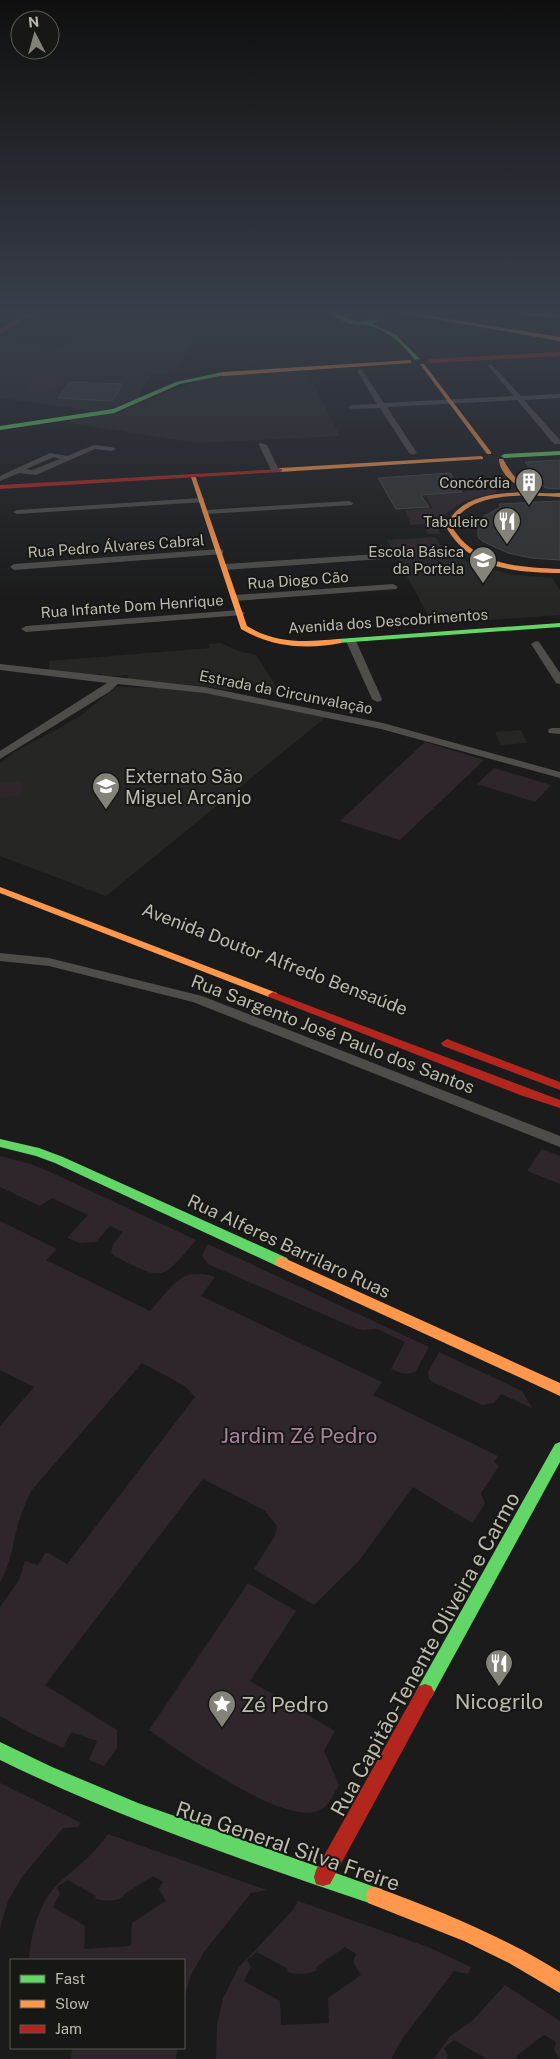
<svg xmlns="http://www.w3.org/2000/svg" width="560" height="2059" font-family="'Public Sans',sans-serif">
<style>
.built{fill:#262725}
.green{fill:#2f262b;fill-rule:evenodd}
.building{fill:#333;stroke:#474743}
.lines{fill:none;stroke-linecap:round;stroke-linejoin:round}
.street{fill:#4e4d4a;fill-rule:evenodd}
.fast{fill:#63d668;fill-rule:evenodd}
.slow{fill:#ff974d;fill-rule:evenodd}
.jam{fill:#b3261e;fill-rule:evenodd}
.labels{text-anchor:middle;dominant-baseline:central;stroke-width:4;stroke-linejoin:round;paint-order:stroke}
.far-poi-label{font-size:15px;fill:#bcbbad;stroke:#171715;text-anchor:end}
.far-street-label{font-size:15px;fill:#bcbbad;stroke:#171715}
.poi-label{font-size:18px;fill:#bcbbad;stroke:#171715;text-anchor:start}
.street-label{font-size:18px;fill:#bcbbad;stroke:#171715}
.near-park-label{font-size:21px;fill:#a6849b;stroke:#171715}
.near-street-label{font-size:21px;fill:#bcbbad;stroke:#171715}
.near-poi-label{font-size:21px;fill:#bcbbad;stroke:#171715}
</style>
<rect width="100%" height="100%" fill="#1b1b1b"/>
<g class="built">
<path d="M118,332L194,342L173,373H151L138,398L109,409L95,411L0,398V340L61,347L85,333Z"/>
<path d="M307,371L340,436L198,443L69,423L71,420L120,411L199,380L228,375Z"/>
<path d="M435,537L442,547L454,556L472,564L513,575L552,578L560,590V615L433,624L387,540Z"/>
<path d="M221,643L238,651L256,655L280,692L275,693L265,687L256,684L248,686V689L235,687L231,691L211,687L128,679V675L103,677L101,674L82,675L49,671V661L210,648L209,644Z"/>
<path d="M116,687L201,689L326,717L106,896L0,856V763L13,753L79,717Z"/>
<path d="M521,730L527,743L501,745L495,732Z"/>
</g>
<g class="green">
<path d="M35,378L62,379L51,393L23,392Z"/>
<path d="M498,488L495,493C472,498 453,503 438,522L440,534H428L424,524L411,525L405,510L433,508L423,491L440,490L443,494Z"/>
<path d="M428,538L438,556L404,559L394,541Z"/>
<path d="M425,742L484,760L400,840L340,821Z"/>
<path d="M494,768L551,785L535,802L477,784Z"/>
<path d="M0,782H22L21,796L0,797Z"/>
<path d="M542,1149L560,1156V1184L527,1171Z"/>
<path d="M0,1156L30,1164L48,1171L196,1240C160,1283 163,1280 114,1256L111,1252L113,1244L123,1232L110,1226L96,1242L80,1243L67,1238L88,1215L52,1198L40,1206L0,1187Z"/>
<path d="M0,1221L57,1249L46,1260L150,1311C171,1289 180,1265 215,1277L201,1296L382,1382L373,1395L498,1456L494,1462L499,1466L481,1493L485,1504L472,1523L413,1487L358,1562L314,1605L254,1569L275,1536L277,1526L264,1510L203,1479L45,1685L117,1730V1748L104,1766L89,1760L97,1741L71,1732L63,1748L30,1733L0,1716V1607L19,1580L25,1561L38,1565L46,1552L67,1564L195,1397L185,1386L142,1363L31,1491C27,1501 22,1510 19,1521C13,1542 11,1564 0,1582V1426L34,1387L0,1370Z"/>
<path d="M208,1244L429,1347L416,1371C406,1376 400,1373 391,1369L405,1342L377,1329L363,1330L355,1328L208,1264L204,1259L202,1255Z"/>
<path d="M439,1352L522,1391L532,1408L501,1394L494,1403L482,1405L433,1382L429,1379L428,1372Z"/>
<path d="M248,1583L296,1611L250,1681L335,1731L324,1751L339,1785C333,1794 329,1807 318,1811C282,1825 180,1751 149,1730Z"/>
<path d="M0,1783L81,1823L78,1827L63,1828L22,1877L8,1901L0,1928Z"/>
<path d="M108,1834L267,1890L251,1893L204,1952L191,1975L184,2000V1960H29C31,1934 39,1901 59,1883C76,1867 95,1854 108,1834ZM153,1876L163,1882L159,1889L166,1901L132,1923L131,1946L84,1949L85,1926L53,1907L60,1894L57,1887L68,1880L96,1896L95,1898C102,1902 118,1901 124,1897L123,1895Z"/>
<path d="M298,1901L428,1947L471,1967L468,1974L454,1971L402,2039L391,2059H216L217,2025L223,1998L239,1967L292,1911ZM345,1947L356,1954L353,1962L361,1975L328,1998L329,2023L281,2025L280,2001L244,1981L251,1967L247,1960L257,1952L288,1969L287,1971C294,1976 310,1974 317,1970L316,1967Z"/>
<path d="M505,1985L560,2021V2059L554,2050L556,2042L544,2035L516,2056L517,2059H487L454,2040L444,2048L448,2055L447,2059H434L449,2037L473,2020Z"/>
<path d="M72,2048H177L176,2059H71Z"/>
</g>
<g class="building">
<path d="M70,382L123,384L112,401L58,398Z"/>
<path d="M560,460V489L545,488L525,462Z"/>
<path d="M450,473L462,492L421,495L429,507L396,509L378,478Z"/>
<path d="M560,501V560L531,558L508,553L482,541L478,537V523L484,516L501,507L499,504Z"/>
</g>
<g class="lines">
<g class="street">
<path d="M491,364L521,396L560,394V398L524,400L560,440V444H554L517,400L387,407L417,453L413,455L409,453L380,408L352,409L348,407L352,405L377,404L357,371L360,369L362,370L384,403L514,396L488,366Z"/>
<path d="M260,443L267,445L279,470L278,472L271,470L259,445Z"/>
<path d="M94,445L112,447L116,449L112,451L95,449L36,475L19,473L0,481V476L50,453L67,456ZM54,457L60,459L32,470L26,469Z"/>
<path d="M201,498H204V502L17,514L13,512L17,510Z"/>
<path d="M349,501L353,503L352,505L206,514L202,512L206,510Z"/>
<path d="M220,549L223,550V554L14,570L10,567L14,564Z"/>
<path d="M379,554L382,555V559L225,570L221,567L225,564Z"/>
<path d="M393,584L398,587L396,589L235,601L230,598L235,595Z"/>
<path d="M240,610L245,613L243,615L26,632L21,629L26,626Z"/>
<path d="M351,638L356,641L382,699L381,701L377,702L372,699L346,641Z"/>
<path d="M536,641L539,642L560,673V684L556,683L531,644Z"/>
<path d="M0,664L205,687L383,723L560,772V778L381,729L205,693L118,684L109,692L0,759V751L107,683L0,670Z"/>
<path d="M553,728H560V734L549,733L548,731L549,729Z"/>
<path d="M0,953L49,958L202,996L560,1136V1147L193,1002L49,966L0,961Z"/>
</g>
<g class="fast">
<path d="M348,313H355L345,318L359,322L379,319V321L372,324L395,334L420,359L415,360C402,344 386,327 364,325C354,324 347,325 338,318Z"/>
<path d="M223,372L225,375L180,384L114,413L0,430V426L113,409L176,382Z"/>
<path d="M560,451V455L504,458L501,456L504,454Z"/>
<path d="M560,623V627L338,643L334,641L338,639Z"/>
<path d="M0,1139L39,1148L63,1157L287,1258L289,1262L287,1266L282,1267L277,1266L55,1163L36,1156L0,1147Z"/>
<path d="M560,1442V1462L431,1698L425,1700L419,1698L416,1692L419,1686L555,1444Z"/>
<path d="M0,1742L52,1767L138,1803L375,1887L382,1889L384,1896L382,1903L375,1905C248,1862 121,1819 0,1760Z"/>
</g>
<g class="slow">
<path d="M329,313H336L344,318L339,319Z"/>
<path d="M400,313H412L560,337V341Z"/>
<path d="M521,313L560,314V318L524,315Z"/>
<path d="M410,360L412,363L223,376L220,374L223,372Z"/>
<path d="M420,364H424L491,452V454H487Z"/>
<path d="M481,456L483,457V459L280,472L277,470L280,468Z"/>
<path d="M499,459H503C510,472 521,487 536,492C543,494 553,493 560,493V497C528,495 466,490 452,527C476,566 518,567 560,569V573C514,572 471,570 446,527C458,495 498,493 527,492C515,485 499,473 499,459Z"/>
<path d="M190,474L195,475L247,626C276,644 306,642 338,639H341V643C307,650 271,647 241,629Z"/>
<path d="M0,887L277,993L278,995L277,997H269L0,893Z"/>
<path d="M282,1257L560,1383V1396L277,1266L275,1262L277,1258Z"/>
<path d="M375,1887C439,1910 502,1936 560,1972V1993L509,1963L464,1941L368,1903L366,1896L368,1889Z"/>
</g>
<g class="jam">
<path d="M29,313H36L0,333V329Z"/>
<path d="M560,352V356L430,363L427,361L430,359Z"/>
<path d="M282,469V471L280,472L0,489V485Z"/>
<path d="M273,992L560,1100V1108L520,1095L269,997L268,995Z"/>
<path d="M447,1039L560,1082V1090L443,1046L441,1043Z"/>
<path d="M425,1684L431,1686L434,1692L431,1698L330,1884L323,1886L316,1884L314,1877L316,1870L419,1686Z"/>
</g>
</g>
<linearGradient id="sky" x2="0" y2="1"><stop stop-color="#0f0f0f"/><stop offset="0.52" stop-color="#393f4a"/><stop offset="1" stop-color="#393f4a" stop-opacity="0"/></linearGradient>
<rect width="560" height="601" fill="url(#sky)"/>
<defs>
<g id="building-pin" transform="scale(1.4375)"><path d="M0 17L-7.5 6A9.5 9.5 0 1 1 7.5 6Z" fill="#84837a" stroke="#171715"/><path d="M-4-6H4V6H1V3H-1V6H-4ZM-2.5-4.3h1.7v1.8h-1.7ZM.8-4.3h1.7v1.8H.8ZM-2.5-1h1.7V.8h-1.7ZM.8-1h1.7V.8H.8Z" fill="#fff"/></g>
<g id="restaurant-pin" transform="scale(1.4375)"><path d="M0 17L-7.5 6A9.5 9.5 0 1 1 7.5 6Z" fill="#84837a" stroke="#171715"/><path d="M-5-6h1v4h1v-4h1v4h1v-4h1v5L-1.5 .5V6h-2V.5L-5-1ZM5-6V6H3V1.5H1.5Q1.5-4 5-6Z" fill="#fff"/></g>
<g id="school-pin" transform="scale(1.4375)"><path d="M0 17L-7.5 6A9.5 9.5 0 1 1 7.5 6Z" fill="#84837a" stroke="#171715"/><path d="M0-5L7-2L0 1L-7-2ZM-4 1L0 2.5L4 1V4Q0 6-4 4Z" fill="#fff"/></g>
<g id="sight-pin" transform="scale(1.4375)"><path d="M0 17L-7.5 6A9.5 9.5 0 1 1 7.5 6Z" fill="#84837a" stroke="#171715"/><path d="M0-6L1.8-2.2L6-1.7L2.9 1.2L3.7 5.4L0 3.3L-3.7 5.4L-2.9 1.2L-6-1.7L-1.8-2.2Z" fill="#fff"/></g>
</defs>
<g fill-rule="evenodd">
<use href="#building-pin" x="529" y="482"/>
<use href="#restaurant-pin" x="507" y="521"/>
<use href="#school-pin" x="483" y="560"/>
<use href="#school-pin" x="106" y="786"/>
<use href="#restaurant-pin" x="499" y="1663"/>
<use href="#sight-pin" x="222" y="1704"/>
</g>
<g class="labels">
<g class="far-poi-label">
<text x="510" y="482">Concórdia</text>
<text x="488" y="521">Tabuleiro</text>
<text x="464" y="551">Escola Básica<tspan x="464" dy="17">da Portela</tspan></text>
</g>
<g class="far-street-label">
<text transform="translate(116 546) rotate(-4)">Rua Pedro Álvares Cabral</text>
<text transform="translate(298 580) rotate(-4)">Rua Diogo Cão</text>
<text transform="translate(132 606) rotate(-4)">Rua Infante Dom Henrique</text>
<text transform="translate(388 621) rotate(-4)">Avenida dos Descobrimentos</text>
<text transform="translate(286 692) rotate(11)">Estrada da Circunvalação</text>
</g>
<g class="poi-label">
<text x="125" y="776">Externato São<tspan x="125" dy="21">Miguel Arcanjo</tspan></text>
</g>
<g class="street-label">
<text transform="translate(275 959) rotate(21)">Avenida Doutor Alfredo Bensaúde</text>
<text transform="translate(333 1034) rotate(21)">Rua Sargento José Paulo dos Santos</text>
<text transform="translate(289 1246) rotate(25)">Rua Alferes Barrilaro Ruas</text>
</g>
<g class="near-park-label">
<text x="299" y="1435">Jardim Zé Pedro</text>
</g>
<g class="near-street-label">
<text transform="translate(425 1654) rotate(-61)">Rua Capitão-Tenente Oliveira e Carmo</text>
<text transform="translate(288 1846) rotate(19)">Rua General Silva Freire</text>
</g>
<g class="near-poi-label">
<text x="499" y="1701">Nicogrilo</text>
<text x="241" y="1704" text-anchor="start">Zé Pedro</text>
</g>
</g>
<rect x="10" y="1959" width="175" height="90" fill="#171715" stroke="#595952"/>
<rect x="20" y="1975" width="25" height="8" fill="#63d668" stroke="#595952"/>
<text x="55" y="1984" font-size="15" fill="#bcbbad">Fast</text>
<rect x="20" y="2000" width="25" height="8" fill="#ff974d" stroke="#595952"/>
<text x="55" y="2009" font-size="15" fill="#bcbbad">Slow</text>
<rect x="20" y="2025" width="25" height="8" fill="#b3261e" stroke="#595952"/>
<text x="55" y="2034" font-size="15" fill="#bcbbad">Jam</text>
<g transform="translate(35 35) rotate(354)"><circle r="24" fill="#171715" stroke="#595952"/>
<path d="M0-4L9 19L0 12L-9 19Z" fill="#84837a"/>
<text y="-8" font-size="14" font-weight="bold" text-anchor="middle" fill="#bcbbad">N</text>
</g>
</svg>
